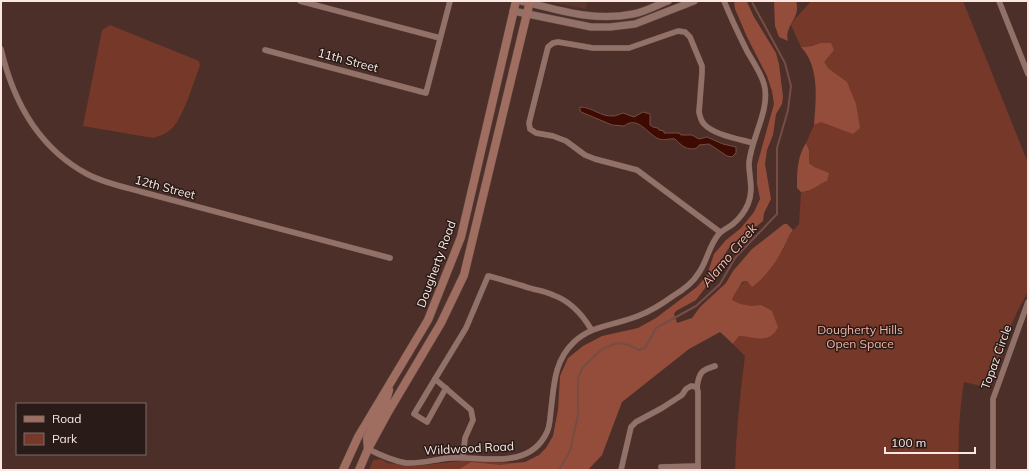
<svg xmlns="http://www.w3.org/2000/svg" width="1029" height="471" font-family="Mulish,sans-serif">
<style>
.built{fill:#5a362d}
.green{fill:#763828}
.forest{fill:#944d3b}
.water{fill:#3d0b01;stroke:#764d45}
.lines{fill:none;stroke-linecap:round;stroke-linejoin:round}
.stream{stroke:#764d45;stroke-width:2}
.minor-casing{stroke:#664d47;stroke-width:6}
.tertiary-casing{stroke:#664d47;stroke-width:8}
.secondary-casing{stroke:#664d47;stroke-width:9}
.minor{stroke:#927168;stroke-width:5.5}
.tertiary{stroke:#927168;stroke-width:7}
.secondary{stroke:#9f6e61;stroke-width:8}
.labels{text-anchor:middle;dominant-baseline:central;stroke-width:3;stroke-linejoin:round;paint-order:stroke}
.street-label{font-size:12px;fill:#fbe8e3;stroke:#291b18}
.park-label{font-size:12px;fill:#f2b3a2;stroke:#291b18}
.water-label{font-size:13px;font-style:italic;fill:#f8b9a8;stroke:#291b18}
</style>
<rect width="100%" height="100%" fill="#4c2f28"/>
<path class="built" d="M553,1H588L586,9L554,3Z"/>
<g class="green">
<path d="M811,1H963L1028,163V292C1010,321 1000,355 990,388L964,382C959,413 958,439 959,470H735C736,432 740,394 745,356L733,344L739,336C737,327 732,310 732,301C732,294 740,283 747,281L749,284L776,259L784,248L788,236L799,224L801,192H807L815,168L809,163V150L806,143L814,125L816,124L817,45L801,47L791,25C796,16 805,9 811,1Z"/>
<path d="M110,25L199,61L200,66C193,83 185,113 174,126C168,133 161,136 153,138L83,126L102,30Z"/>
<path d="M381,459L388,463L414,466L461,461L524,463L546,470H369L373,460Z"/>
</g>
<g class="forest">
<path d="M734,1H751L747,2L754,17L776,53L779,64L783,97L782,104L776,114L773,135L767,150L765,164L771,199L764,213L763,221L757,226L750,228L728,249L720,262L718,271L696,300L676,311L674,314L677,323L692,318L700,307L726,283L733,271L752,249L784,224H787L793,230C788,236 787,241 784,247C776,262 766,277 752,287L747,281L742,282L734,295L732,300L740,304L751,306L761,305L772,311L778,327C777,329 775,333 772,335C764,342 749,336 739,336L733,344L720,332L689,349L622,402L602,455L588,470H458L471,462L501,465L515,463L525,462L539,455L546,448L553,436L558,410L560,376L568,358L583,346L602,336L638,328L656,318L697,287L707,275L714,254L726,240L741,228L754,212L760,199L757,183V165L774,104L772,91L767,76L747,37L735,9Z"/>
<path d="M774,1H796C800,14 792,20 788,31C787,34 787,38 788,41L779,37L775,26Z"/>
<path d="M821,43H831L834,50L824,62L829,69L847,82L856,104L860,128L853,134L821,122L814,125C816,100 820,67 801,47L812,46Z"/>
<path d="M806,143L809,150V163L814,167L829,173L827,181C818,184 811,192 801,192L797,188C797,172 797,157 806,143Z"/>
</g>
<path class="water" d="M580,107C592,107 601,117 613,116C616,116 620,114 623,113L634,117L643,112L650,114V125L653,127L658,128L659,130L664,131V133H679L681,135H692L699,139L707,137L723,144L736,147V153L732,157L727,156L709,144L699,145L697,148C687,151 682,146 675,139C670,138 664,141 659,139C647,134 638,115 624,126L612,125L581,112L580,110Z"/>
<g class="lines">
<path class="stream" d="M559,470L570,451L578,415V378L583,367L602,349L617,343L629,345L639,350L645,348L656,328L696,306L720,284L735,258L777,214V148L788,110L791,86L785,63L753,4L752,1"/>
<g class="minor-casing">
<g id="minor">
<path d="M300,1L440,38"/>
<path d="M999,1L1028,74"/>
<path d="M1,49C13,101 39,148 87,174C104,183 124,187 142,192L390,258"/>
<path d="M265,50L426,93L450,1"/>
<path d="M720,232L637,170L595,159L585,155L566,141L553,136L536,133L530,129L529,123L548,47L553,43L558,42L593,48H629L678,31L685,32L690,37L702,66V73L699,112C700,117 701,121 704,124C714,135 739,139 753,143"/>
<path d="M435,379L414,414L427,422L446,388"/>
<path d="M697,387C699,373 701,370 715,366"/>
<path d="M368,449C380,455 393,461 406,463C421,464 436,459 450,458C483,456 529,471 547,432C550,426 550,417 551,410C554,385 554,361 574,342C592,325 616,325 638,316C651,311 662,304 673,296C683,290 692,284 698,274C707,262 708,248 718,235C722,230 728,228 733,224C739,219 745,211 748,204C754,189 749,178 749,163C751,138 771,109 764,84C761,73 753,62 747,51C739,35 731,18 724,1"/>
<path d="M463,457L465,438L473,420L471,410L435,379L466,328L488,276C501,279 513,283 526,287C535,290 545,291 553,295C570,301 582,314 591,329"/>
<path d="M661,467L698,466"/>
<path d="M621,470L631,427L636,422L662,408L682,395L686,389L691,386L697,387L698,392V470"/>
<path d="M993,470V399L1028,302"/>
</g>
</g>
<g class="tertiary-casing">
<g id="tertiary">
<path d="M521,1C560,10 592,22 633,14C645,12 657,5 668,1"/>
<path d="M513,11L591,27H610L635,24L694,1"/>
</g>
</g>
<g class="secondary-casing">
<g id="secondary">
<path d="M368,449L367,438L386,401L389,390"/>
<path d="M343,470L358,437L428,320L461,237L516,1"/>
<path d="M359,470L368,449L387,414L441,323L464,275L530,1"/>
</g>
</g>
<use href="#minor" class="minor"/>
<use href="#tertiary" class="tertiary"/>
<use href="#secondary" class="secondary"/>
</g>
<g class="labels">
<g class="street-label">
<text transform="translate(348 60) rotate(15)">11th Street</text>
<text transform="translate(165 187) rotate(15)">12th Street</text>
<text transform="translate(436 264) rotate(-70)">Dougherty Road</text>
<text transform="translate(996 357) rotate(-70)">Topaz Circle</text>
<text transform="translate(469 448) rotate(-3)">Wildwood Road</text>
</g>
<g class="park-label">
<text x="860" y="329">Dougherty Hills<tspan x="860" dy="14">Open Space</tspan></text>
</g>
<g class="water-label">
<text transform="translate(729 255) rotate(-50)">Alamo Creek</text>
</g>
</g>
<rect width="1029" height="471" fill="none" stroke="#fbe8e3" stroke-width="4"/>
<rect x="16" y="403" width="130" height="52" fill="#291b18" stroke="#7d6d69"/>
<rect x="24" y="416" width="20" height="6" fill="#9f6e61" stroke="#7d6d69"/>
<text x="52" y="423" font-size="12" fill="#fbe8e3">Road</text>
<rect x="24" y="433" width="20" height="12" fill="#763828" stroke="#7d6d69"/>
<text x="52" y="443" font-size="12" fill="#fbe8e3">Park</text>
<path d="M885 447v6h90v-6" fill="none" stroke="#fbe8e3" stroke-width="2"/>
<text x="891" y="447" font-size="12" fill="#fbe8e3" stroke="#291b18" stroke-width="3" paint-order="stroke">100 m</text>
</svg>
